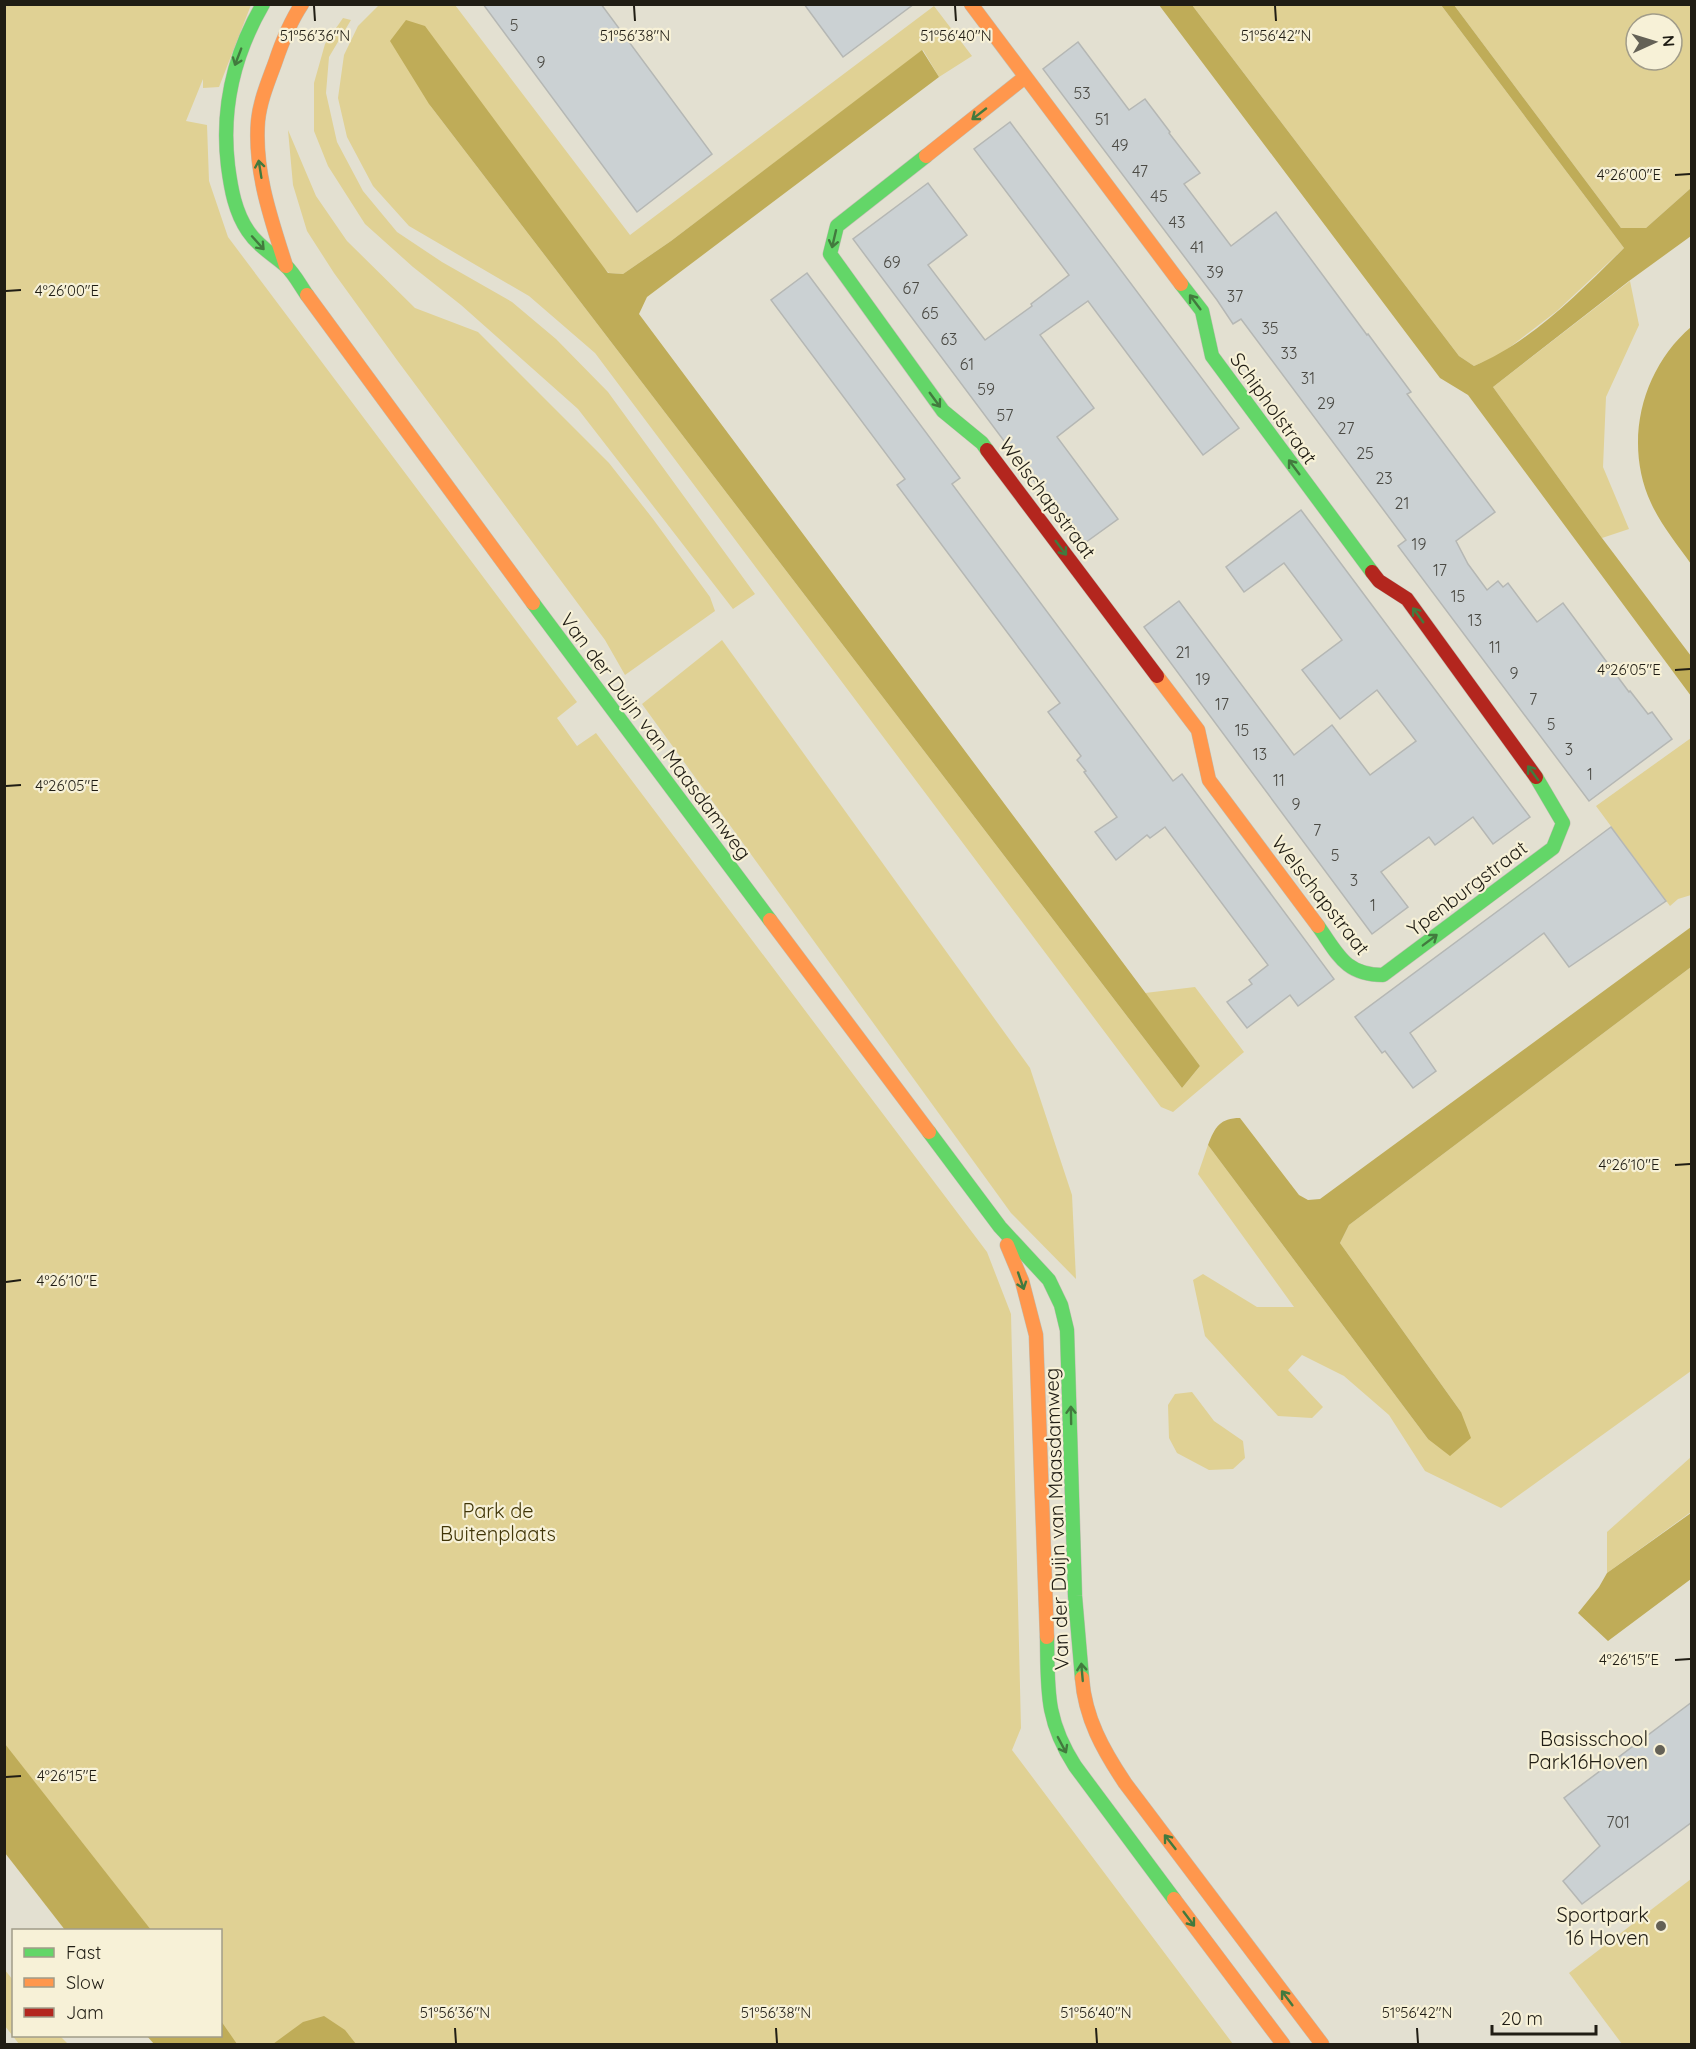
<svg xmlns="http://www.w3.org/2000/svg" width="1696" height="2049" font-family="Quicksand,sans-serif">
<style>
.green{fill:#e0d194;fill-rule:evenodd}
.water{fill:#bfac58}
.building{fill:#cbd1d3;stroke:#b5b7b4;stroke-width:1.5}
.lines{fill:none;stroke-linecap:round;stroke-linejoin:round}
.fast-casing{stroke:#c0bdb1;stroke-width:15}
.slow-casing{stroke:#c0bdb1;stroke-width:15}
.jam-casing{stroke:#c0bdb1;stroke-width:15}
.fast{stroke:#63d668;stroke-width:14}
.slow{stroke:#ff974d;stroke-width:14}
.jam{stroke:#b3261e;stroke-width:14}
.oneway{stroke:#427a3e}
.ticks{fill:none;stroke:#201d14;stroke-width:2}
.poi-dot{fill:#646156;stroke:#f7f1d7;stroke-width:2}
.labels{text-anchor:middle;dominant-baseline:central;stroke-width:4.5;stroke-linejoin:round;paint-order:stroke}
.number-label{font-size:16px;fill:#4b4a44}
.street-label{font-size:20px;fill:#201d14;stroke:#f7f1d7}
.park-label{font-size:20px;fill:#403507;stroke:#f7f1d7}
.poi-label{font-size:20px;fill:#201d14;stroke:#f7f1d7;text-anchor:end}
.ticks-label{font-size:15px;text-anchor:middle;fill:#201d14;stroke:#f7f1d7;stroke-width:4.5;stroke-linejoin:round;paint-order:stroke}
</style>
<rect width="100%" height="100%" fill="#e3e0d1"/>
<g class="green">
<path d="M5,5H251L219,87L203,88V79L186,121L207,125L209,181L228,237L577,702L557,718L577,746L596,733L987,1252L1011,1314L1021,1728L1012,1750L1233,2044H192L220,2036V1930H102L5,1808Z"/>
<path d="M379,5H455L630,235L934,6L972,56L939,77L923,50L671,241L623,274L609,273L429,104L1182,1088L1200,1066L1145,993L1195,987L1244,1052L1173,1112L1161,1107L595,353L529,296L409,226L373,186L347,137L338,98L344,55L358,26Z"/>
<path d="M1192,5H1441L1624,248L1557,311L1501,354L1474,366L1459,356Z"/>
<path d="M1454,5H1691V188L1646,228H1621ZM1636,24H1672V60H1636Z"/>
<path d="M343,18L351,20L329,57L326,93L337,142L363,191L397,232L442,262L512,302L556,339L608,392L755,594L733,609L578,409L461,305L413,267L365,224L328,166L314,131V83L325,44Z"/>
<path d="M288,130L316,196L347,241L415,308L478,332L609,463L653,519L710,597L715,611L625,675L605,640L397,360L334,273L307,231L293,185Z"/>
<path d="M1630,281L1639,325L1606,397L1603,467L1629,529L1602,538L1493,387Z"/>
<path d="M722,640L1030,1068L1072,1195L1076,1279L1011,1213L642,704Z"/>
<path d="M1691,738V895L1678,899L1670,906L1596,806Z"/>
<path d="M1691,967V1371L1501,1508L1425,1471L1389,1415L1344,1376L1302,1355L1288,1370L1323,1407L1312,1418L1278,1416L1205,1336L1193,1280L1203,1274L1257,1307H1294L1198,1174L1208,1145L1428,1439L1461,1412L1340,1243L1349,1225Z"/>
<path d="M1192,1392L1214,1421L1243,1441L1245,1458L1233,1469L1209,1470L1177,1453L1169,1438L1168,1405L1175,1394Z"/>
<path d="M1691,1457V1512L1607,1573V1532Z"/>
<path d="M1691,1879V2044H1622L1569,1973Z"/>
<path d="M4,1969L13,1980L14,2036H60L68,2044H19L5,2026Z"/>
</g>
<g class="water">
<path d="M1159,5H1192L1459,356L1474,366C1530,343 1581,291 1624,248L1441,5H1454L1621,228H1646L1691,188V236L1629,281L1493,387L1602,538L1691,656V696L1468,395L1440,378Z"/>
<path d="M406,20L425,26L608,273L623,274L671,241L922,50L939,77L647,297L639,314L1200,1066L1182,1088L429,104L390,41Z"/>
<path d="M1691,327V326V564C1677,544 1661,525 1651,503C1623,442 1642,369 1691,327Z"/>
<path d="M1691,927V967L1349,1225L1340,1243L1461,1412L1471,1438L1450,1456L1428,1439L1208,1145C1215,1127 1220,1118 1240,1118L1299,1195L1308,1200L1320,1199Z"/>
<path d="M1691,1513V1579L1608,1641L1578,1613L1599,1587L1607,1573Z"/>
<path d="M5,1744L151,1930H65L5,1853Z"/>
<path d="M324,2016L345,2030L356,2044H273L303,2022Z"/>
<path d="M221,2021L237,2044H154L147,2036H220Z"/>
</g>
<g class="building">
<path d="M483,4H601L712,154L637,212Z"/>
<path d="M804,4H914L843,57Z"/>
<path d="M1078,42L1129,110L1145,99L1170,132L1169,133L1200,173L1184,184L1231,246L1276,212L1367,335L1368,334L1382,353L1411,392L1407,394L1495,512L1456,541L1468,564L1487,590L1498,581L1503,587L1508,583L1537,622L1563,603L1629,692L1630,691L1648,714L1652,712L1672,739L1589,801L1398,546L1406,540L1241,319L1233,324L1217,300L1043,69Z"/>
<path d="M1010,122L1239,428L1203,455L1088,301L1040,335L1094,408L1057,437L1118,519L1082,545L853,239L928,183L967,235L928,265L985,340L1032,306L1031,304L1069,275L974,149Z"/>
<path d="M807,273L960,478L952,484L1173,781L1182,774L1334,979L1298,1006L1290,995L1247,1028L1227,1002L1252,984L1249,980L1268,965L1165,827L1150,838L1147,835L1116,860L1095,832L1117,817L1084,772L1086,771L1077,760L1081,756L1048,712L1060,703L897,485L905,479L771,300Z"/>
<path d="M1301,510L1530,817L1493,844L1473,817L1435,845L1429,837L1381,872L1408,907L1372,934L1144,627L1179,601L1294,755L1332,725L1370,775L1416,741L1377,690L1340,719L1302,670L1342,640L1284,563L1244,592L1226,567Z"/>
<path d="M1611,827L1666,901L1569,967L1544,933L1410,1033L1436,1071L1413,1088L1385,1051L1382,1053L1355,1017Z"/>
<path d="M1692,1702V1822L1582,1904L1563,1881L1600,1846L1564,1798Z"/>
</g>
<g class="lines">
<g class="fast-casing">
<g id="fast">
<path d="M263,4C234,54 221,108 228,166C231,189 235,212 248,231C258,246 272,254 285,265C294,273 300,285 307,295"/>
<path d="M926,156L837,226L830,254L943,411L982,443L987,450"/>
<path d="M1181,284L1202,311L1212,356L1372,572"/>
<path d="M533,603L770,920"/>
<path d="M1318,926C1338,954 1345,975 1383,975L1553,848L1563,823L1536,777"/>
<path d="M929,1132L1000,1227L1049,1280L1061,1305L1067,1330L1075,1596L1082,1678"/>
<path d="M1047,1637C1048,1690 1045,1719 1075,1766L1174,1899"/>
</g>
</g>
<g class="slow-casing">
<g id="slow">
<path d="M971,4L1181,284"/>
<path d="M926,156L1025,77"/>
<path d="M286,266C271,219 254,171 258,121C260,101 268,82 275,63C282,42 290,22 302,4"/>
<path d="M307,295L533,603"/>
<path d="M1157,676L1198,730L1209,780L1318,926"/>
<path d="M770,920L929,1132"/>
<path d="M1007,1245L1022,1281L1036,1335L1047,1637"/>
<path d="M1082,1678C1085,1718 1103,1750 1125,1783L1322,2044"/>
<path d="M1174,1899L1283,2044"/>
</g>
</g>
<g class="jam-casing">
<g id="jam">
<path d="M987,450L1157,676"/>
<path d="M1372,572L1379,581L1407,599L1536,777"/>
</g>
</g>
<use href="#fast" class="fast"/>
<use href="#slow" class="slow"/>
<use href="#jam" class="jam"/>
</g>
<defs><path id="oneway-shaft" d="M-6 0H5M1.5-3L5.5 0L1.5 3" fill="none" stroke-width="1.6" stroke-linecap="round" stroke-linejoin="round" transform="scale(1.5)"/></defs>
<g class="oneway">
<use href="#oneway-shaft" transform="translate(238 57) rotate(111)"/>
<use href="#oneway-shaft" transform="translate(979 114) rotate(142)"/>
<use href="#oneway-shaft" transform="translate(260 169) rotate(-99)"/>
<use href="#oneway-shaft" transform="translate(834 239) rotate(103)"/>
<use href="#oneway-shaft" transform="translate(258 243) rotate(48)"/>
<use href="#oneway-shaft" transform="translate(1195 302) rotate(-127)"/>
<use href="#oneway-shaft" transform="translate(935 400) rotate(54)"/>
<use href="#oneway-shaft" transform="translate(1294 467) rotate(-127)"/>
<use href="#oneway-shaft" transform="translate(1061 548) rotate(53)"/>
<use href="#oneway-shaft" transform="translate(1418 615) rotate(-126)"/>
<use href="#oneway-shaft" transform="translate(1533 773) rotate(-126)"/>
<use href="#oneway-shaft" transform="translate(1430 940) rotate(-37)"/>
<use href="#oneway-shaft" transform="translate(1021 1281) rotate(71)"/>
<use href="#oneway-shaft" transform="translate(1071 1415) rotate(-91)"/>
<use href="#oneway-shaft" transform="translate(1082 1672) rotate(-95)"/>
<use href="#oneway-shaft" transform="translate(1062 1745) rotate(62)"/>
<use href="#oneway-shaft" transform="translate(1170 1842) rotate(-128)"/>
<use href="#oneway-shaft" transform="translate(1189 1919) rotate(53)"/>
<use href="#oneway-shaft" transform="translate(1287 1998) rotate(-127)"/>
</g>
<path class="ticks" d="M314,6L315,21M634,6L635,21M955,6L956,21M1275,6L1276,21M1675,175L1690,174M6,291L21,290M1675,670L1690,669M6,786L21,785M1675,1165L1690,1164M6,1282L21,1280M1675,1660L1690,1659M6,1777L21,1776M455,2028L456,2043M776,2028L777,2043M1096,2028L1097,2043M1417,2028L1418,2043"/>
<g class="poi-dot">
<circle cx="1660" cy="1750" r="6"/>
<circle cx="1661" cy="1926" r="6"/>
</g>
<g class="labels">
<g class="number-label">
<text x="514" y="25">5</text>
<text x="541" y="62">9</text>
<text x="1082" y="93">53</text>
<text x="1102" y="119">51</text>
<text x="1120" y="145">49</text>
<text x="1140" y="171">47</text>
<text x="1159" y="196">45</text>
<text x="1177" y="222">43</text>
<text x="1197" y="247">41</text>
<text x="892" y="262">69</text>
<text x="1215" y="272">39</text>
<text x="911" y="288">67</text>
<text x="1235" y="296">37</text>
<text x="930" y="313">65</text>
<text x="1270" y="328">35</text>
<text x="949" y="339">63</text>
<text x="1289" y="353">33</text>
<text x="967" y="364">61</text>
<text x="1308" y="378">31</text>
<text x="986" y="389">59</text>
<text x="1326" y="403">29</text>
<text x="1005" y="415">57</text>
<text x="1346" y="428">27</text>
<text x="1365" y="453">25</text>
<text x="1384" y="478">23</text>
<text x="1402" y="503">21</text>
<text x="1419" y="544">19</text>
<text x="1440" y="570">17</text>
<text x="1458" y="596">15</text>
<text x="1475" y="620">13</text>
<text x="1495" y="647">11</text>
<text x="1183" y="652">21</text>
<text x="1514" y="673">9</text>
<text x="1203" y="679">19</text>
<text x="1533" y="699">7</text>
<text x="1222" y="704">17</text>
<text x="1551" y="724">5</text>
<text x="1242" y="730">15</text>
<text x="1569" y="749">3</text>
<text x="1260" y="754">13</text>
<text x="1590" y="774">1</text>
<text x="1279" y="780">11</text>
<text x="1296" y="804">9</text>
<text x="1317" y="830">7</text>
<text x="1335" y="855">5</text>
<text x="1354" y="880">3</text>
<text x="1373" y="905">1</text>
<text x="1618" y="1822">701</text>
</g>
<g class="street-label">
<text transform="translate(1274 408) rotate(54)">Schipholstraat</text>
<text transform="translate(1048 498) rotate(53)">Welschapstraat</text>
<text transform="translate(656 736) rotate(53)">Van der Duijn van Maasdamweg</text>
<text transform="translate(1467 888) rotate(-37)">Ypenburgstraat</text>
<text transform="translate(1321 895) rotate(52)">Welschapstraat</text>
<text transform="translate(1056 1519) rotate(-92)">Van der Duijn van Maasdamweg</text>
</g>
<g class="park-label">
<text x="498" y="1510">Park de<tspan x="498" dy="23">Buitenplaats</tspan></text>
</g>
<g class="poi-label">
<text x="1648" y="1738">Basisschool<tspan x="1648" dy="23">Park16Hoven</tspan></text>
<text x="1649" y="1914">Sportpark<tspan x="1649" dy="23">16 Hoven</tspan></text>
</g>
</g>
<g class="ticks-label">
<text x="315" y="41">51°56'36"N</text>
<text x="635" y="41">51°56'38"N</text>
<text x="956" y="41">51°56'40"N</text>
<text x="1276" y="41">51°56'42"N</text>
<text x="1629" y="180">4°26'00"E</text>
<text x="67" y="296">4°26'00"E</text>
<text x="1629" y="675">4°26'05"E</text>
<text x="67" y="791">4°26'05"E</text>
<text x="1629" y="1170">4°26'10"E</text>
<text x="67" y="1286">4°26'10"E</text>
<text x="1629" y="1665">4°26'15"E</text>
<text x="67" y="1781">4°26'15"E</text>
<text x="455" y="2018">51°56'36"N</text>
<text x="776" y="2018">51°56'38"N</text>
<text x="1096" y="2018">51°56'40"N</text>
<text x="1417" y="2018">51°56'42"N</text>
</g>
<rect width="1696" height="2049" fill="none" stroke="#201d14" stroke-width="12"/>
<rect x="12" y="1929" width="210" height="108" fill="#f7f1d7" stroke="#a19c89" stroke-width="1.5"/>
<rect x="24" y="1948" width="30" height="9" fill="#63d668" stroke="#a19c89" stroke-width="1.5"/>
<text x="66" y="1959" font-size="18" fill="#201d14">Fast</text>
<rect x="24" y="1978" width="30" height="9" fill="#ff974d" stroke="#a19c89" stroke-width="1.5"/>
<text x="66" y="1989" font-size="18" fill="#201d14">Slow</text>
<rect x="24" y="2008" width="30" height="9" fill="#b3261e" stroke="#a19c89" stroke-width="1.5"/>
<text x="66" y="2019" font-size="18" fill="#201d14">Jam</text>
<g transform="translate(1654 42) rotate(86)"><circle r="28" fill="#f7f1d7" stroke="#a19c89" stroke-width="1.5"/>
<path d="M0-4.5L10 22L0 15L-10 22Z" fill="#646156"/>
<text y="-9" font-size="16" font-weight="bold" text-anchor="middle" fill="#201d14">N</text>
</g>
<path d="M1492 2025v9h104v-9" fill="none" stroke="#201d14" stroke-width="3"/>
<text x="1501" y="2025" font-size="18" fill="#201d14" stroke="#f7f1d7" stroke-width="4.5" paint-order="stroke">20 m</text>
</svg>
